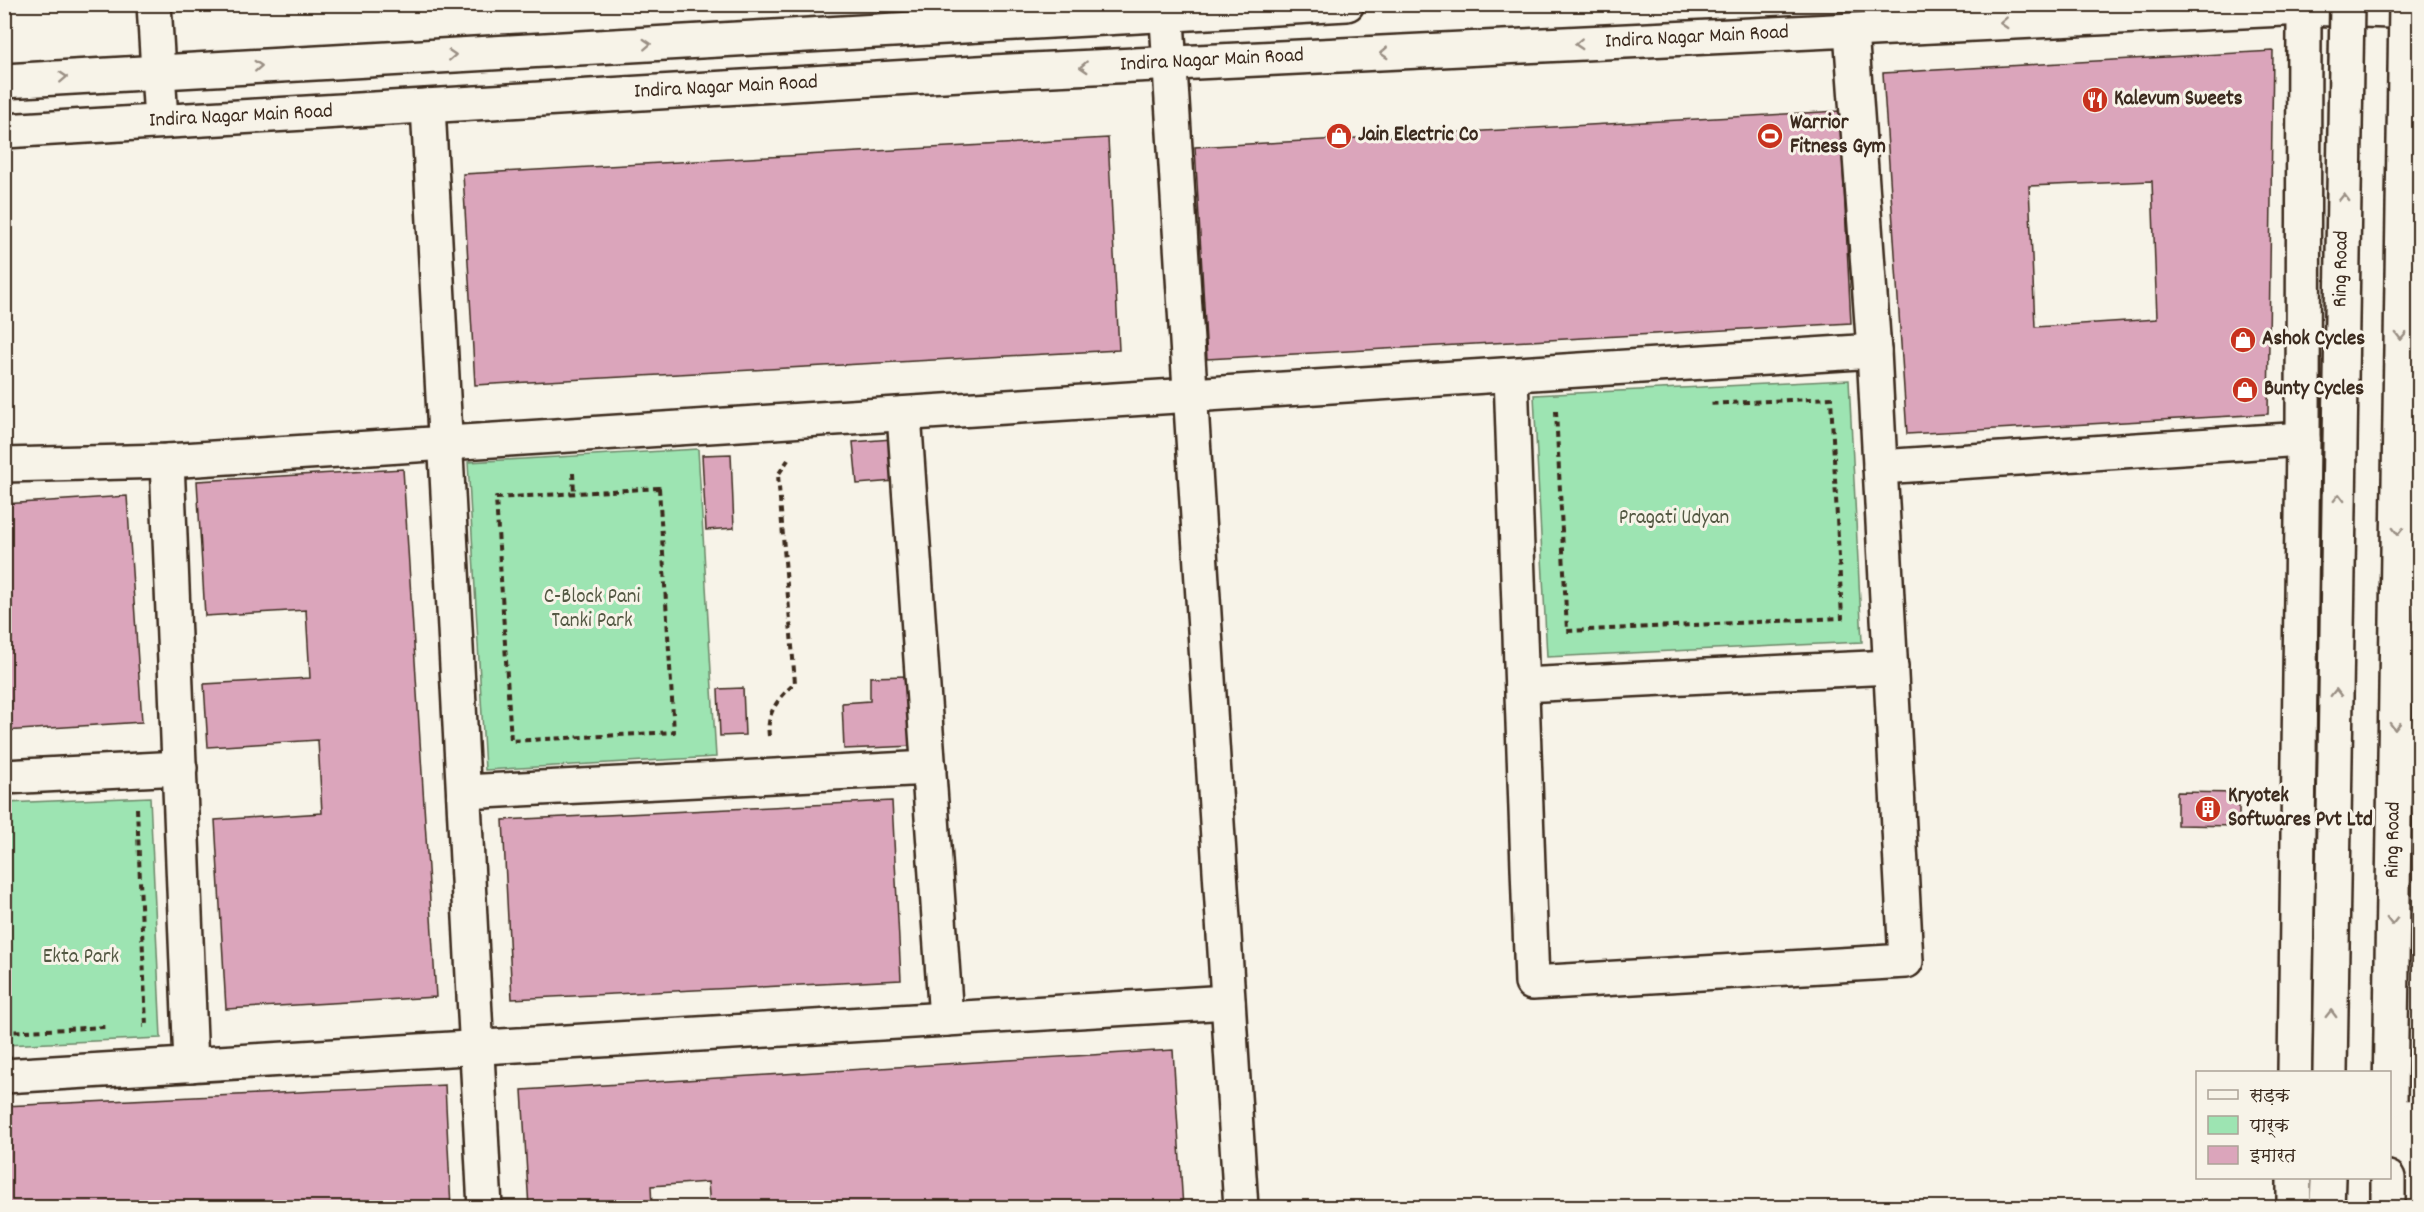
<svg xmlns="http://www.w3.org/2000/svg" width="2424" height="1212" font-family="Dekko,'Playpen Sans Deva',sans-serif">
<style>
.green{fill:#9de4b2;stroke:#6c8768;stroke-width:1.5}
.building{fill:#dba5bb;stroke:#3b2a1e;stroke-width:1.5;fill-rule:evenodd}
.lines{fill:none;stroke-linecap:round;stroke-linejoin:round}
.minor-casing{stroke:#3b2a1e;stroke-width:38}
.highway-casing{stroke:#3b2a1e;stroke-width:38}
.path{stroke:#3b2a1e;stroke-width:4;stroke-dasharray:6 4.5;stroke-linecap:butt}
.minor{stroke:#f7f3e8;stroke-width:33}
.highway{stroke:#f7f3e8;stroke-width:33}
.highway-bridge-casing{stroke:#3b2a1e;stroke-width:38;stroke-linecap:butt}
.highway-bridge{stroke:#f7f3e8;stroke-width:33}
.oneway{stroke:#998e83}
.labels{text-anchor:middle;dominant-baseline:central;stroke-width:6;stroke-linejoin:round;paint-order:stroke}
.street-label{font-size:21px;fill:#3b2a1e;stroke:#f7f3e8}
.poi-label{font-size:21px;font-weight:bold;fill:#3b2a1e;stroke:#f7f3e8;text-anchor:start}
.park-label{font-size:21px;fill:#545843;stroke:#f7f3e8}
</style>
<rect width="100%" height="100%" fill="#f7f3e8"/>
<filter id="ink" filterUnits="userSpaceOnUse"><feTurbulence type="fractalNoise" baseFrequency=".0167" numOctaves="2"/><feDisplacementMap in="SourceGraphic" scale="12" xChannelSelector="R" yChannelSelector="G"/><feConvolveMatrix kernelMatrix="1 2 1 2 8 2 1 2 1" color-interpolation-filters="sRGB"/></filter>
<g filter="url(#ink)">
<g class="green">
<path d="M1849,380L1862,642L1547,657L1534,395Z"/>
<path d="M698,449L716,757L485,770L468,462Z"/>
<path d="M150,797L161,1038L5,1045V803Z"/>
</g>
<g class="building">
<path d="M2273,51L2268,414L1907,434L1883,73ZM2152,181L2157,319L2035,327L2029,186Z"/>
<path d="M1840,111L1851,323L1207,359L1195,147Z"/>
<path d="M1108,138L1119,350L475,385L463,174Z"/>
<path d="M892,439L895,481L857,484L853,442Z"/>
<path d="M731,454L734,528L706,530L702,455Z"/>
<path d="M403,469L436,997L226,1009L215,820L322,813L318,740L208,747L204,684L310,678L306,610L205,616L197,481Z"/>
<path d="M127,496L142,722L4,731V504Z"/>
<path d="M908,676L914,746L844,749L842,703L870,701V677Z"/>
<path d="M743,688L745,735L720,736L718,689Z"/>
<path d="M2177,792L2239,793V826L2177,825Z"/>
<path d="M892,801L901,980L512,999L503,820Z"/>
<path d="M1173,1050L1183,1208H710L708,1182L651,1186L652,1208H529L522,1090Z"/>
<path d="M445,1085L451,1208H4V1106Z"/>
</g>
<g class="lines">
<g class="minor-casing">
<g id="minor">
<path d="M154,4L161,121"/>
<path d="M1166,4L1241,1208"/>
<path d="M4,81L1347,4"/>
<path d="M428,106L485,1208"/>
<path d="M4,131L1011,71L2304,8L2420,12"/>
<path d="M1511,375L1532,983L1906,961L1874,351L1851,31"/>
<path d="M904,414L946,1019"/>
<path d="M167,461L191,1065"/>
<path d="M4,465L167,461L1874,351"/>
<path d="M1880,467L2303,439"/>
<path d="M1522,685L1891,667"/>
<path d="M4,777L180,768"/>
<path d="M464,792L929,768"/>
<path d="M2295,1072L2303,439L2304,4"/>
<path d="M4,1076L1228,1002"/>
<path d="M2294,1208V1178"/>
</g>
</g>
<g class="highway-casing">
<g id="highway">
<path d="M2327,1208L2328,1178"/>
<path d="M2388,1208V1178"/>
</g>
</g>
<g class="path">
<path d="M1556,411L1567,631L1842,618L1831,398L1708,404"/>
<path d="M573,473L574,493"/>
<path d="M659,488L674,732L511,741L496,498Z"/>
<path d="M769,736C766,712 778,699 795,683L778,475L788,460"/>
<path d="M137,808L146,1026H143"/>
<path d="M4,1032L106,1027"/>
</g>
<use href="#minor" class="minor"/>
<use href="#highway" class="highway"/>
<g class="highway-bridge-casing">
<g id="highway-bridge">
<path d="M2330,1072L2347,4"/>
<path d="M2390,1100L2406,4"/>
</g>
</g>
<use href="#highway-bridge" class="highway-bridge"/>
</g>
<defs><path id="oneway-chevron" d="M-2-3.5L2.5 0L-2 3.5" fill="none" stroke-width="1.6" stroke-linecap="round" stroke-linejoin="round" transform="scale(1.5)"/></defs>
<g class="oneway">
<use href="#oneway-chevron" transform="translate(2004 23) rotate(177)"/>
<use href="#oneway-chevron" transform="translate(647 44) rotate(-3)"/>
<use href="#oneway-chevron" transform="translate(1579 44) rotate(177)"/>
<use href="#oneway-chevron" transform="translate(1384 53) rotate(177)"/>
<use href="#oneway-chevron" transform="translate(452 55) rotate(-3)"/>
<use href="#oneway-chevron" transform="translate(258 66) rotate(-3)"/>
<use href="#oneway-chevron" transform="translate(1084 67) rotate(177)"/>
<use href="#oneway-chevron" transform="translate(63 77) rotate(-3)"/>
<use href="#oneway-chevron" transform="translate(2344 198) rotate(-89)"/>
<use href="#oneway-chevron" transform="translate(2401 336) rotate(91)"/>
<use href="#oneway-chevron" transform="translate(2339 498) rotate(-89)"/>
<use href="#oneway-chevron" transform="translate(2398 531) rotate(91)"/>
<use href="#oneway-chevron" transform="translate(2336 693) rotate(-89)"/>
<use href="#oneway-chevron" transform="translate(2395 726) rotate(91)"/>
<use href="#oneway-chevron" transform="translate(2392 921) rotate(91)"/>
<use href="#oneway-chevron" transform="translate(2331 1014) rotate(-89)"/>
</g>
</g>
<defs>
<g id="restaurant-disc" transform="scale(1.35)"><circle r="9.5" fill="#c8321e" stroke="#f7f3e8"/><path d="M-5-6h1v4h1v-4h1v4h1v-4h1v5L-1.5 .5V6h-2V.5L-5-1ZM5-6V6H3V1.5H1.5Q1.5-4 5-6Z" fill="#fff"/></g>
<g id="shop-disc" transform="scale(1.35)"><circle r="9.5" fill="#c8321e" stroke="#f7f3e8"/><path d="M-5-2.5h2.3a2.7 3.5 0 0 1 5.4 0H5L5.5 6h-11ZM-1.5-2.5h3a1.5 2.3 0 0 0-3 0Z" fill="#fff"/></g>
<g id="stadium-disc" transform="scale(1.35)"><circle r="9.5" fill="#c8321e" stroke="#f7f3e8"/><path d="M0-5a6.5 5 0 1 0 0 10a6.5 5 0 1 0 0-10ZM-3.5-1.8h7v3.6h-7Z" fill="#fff"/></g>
<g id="building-disc" transform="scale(1.35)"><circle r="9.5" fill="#c8321e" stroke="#f7f3e8"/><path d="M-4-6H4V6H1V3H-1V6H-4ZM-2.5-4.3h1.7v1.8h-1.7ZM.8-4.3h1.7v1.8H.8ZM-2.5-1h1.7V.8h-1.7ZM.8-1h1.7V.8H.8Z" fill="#fff"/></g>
</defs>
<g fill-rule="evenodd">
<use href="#restaurant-disc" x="2095" y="100"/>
<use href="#shop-disc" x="1339" y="136"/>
<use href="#stadium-disc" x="1770" y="136"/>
<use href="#shop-disc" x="2243" y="340"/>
<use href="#shop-disc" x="2245" y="390"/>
<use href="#building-disc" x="2208" y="809"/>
</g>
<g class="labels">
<g class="street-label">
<text transform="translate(1697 38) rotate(-3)">Indira Nagar Main Road</text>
<text transform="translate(1212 61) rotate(-3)">Indira Nagar Main Road</text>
<text transform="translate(726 88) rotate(-3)">Indira Nagar Main Road</text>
<text transform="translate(241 117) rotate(-3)">Indira Nagar Main Road</text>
<text transform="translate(2342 269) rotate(-89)">Ring Road</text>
<text transform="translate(2394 840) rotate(-89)">Ring Road</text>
</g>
<g class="poi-label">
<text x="2114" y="100">Kalevum Sweets</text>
<text x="1790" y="124">Warrior<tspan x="1790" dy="24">Fitness Gym</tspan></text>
<text x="1358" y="136">Jain Electric Co</text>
<text x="2262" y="340">Ashok Cycles</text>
<text x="2264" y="390">Bunty Cycles</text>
<text x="2228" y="797">Kryotek<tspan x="2228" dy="24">Softwares Pvt Ltd</tspan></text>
</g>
<g class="park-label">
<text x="1674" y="519">Pragati Udyan</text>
<text x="592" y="598">C-Block Pani<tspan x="592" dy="24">Tanki Park</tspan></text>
<text x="81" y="958">Ekta Park</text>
</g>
</g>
<rect width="2424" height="1212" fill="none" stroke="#f7f3e8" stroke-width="24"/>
<rect x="12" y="12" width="2400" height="1188" fill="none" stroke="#3b2a1e" stroke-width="2" filter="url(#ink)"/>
<rect x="2196" y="1071" width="195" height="108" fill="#f7f3e8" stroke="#aca397" stroke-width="1.5"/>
<rect x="2208" y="1090" width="30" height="9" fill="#f7f3e8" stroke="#aca397" stroke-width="1.5"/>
<text x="2250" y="1101" font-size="18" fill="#3b2a1e">सड़क</text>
<rect x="2208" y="1116" width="30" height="18" fill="#9de4b2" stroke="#aca397" stroke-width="1.5"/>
<text x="2250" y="1131" font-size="18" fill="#3b2a1e">पार्क</text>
<rect x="2208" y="1146" width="30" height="18" fill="#dba5bb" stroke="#aca397" stroke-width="1.5"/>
<text x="2250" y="1161" font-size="18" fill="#3b2a1e">इमारत</text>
</svg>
